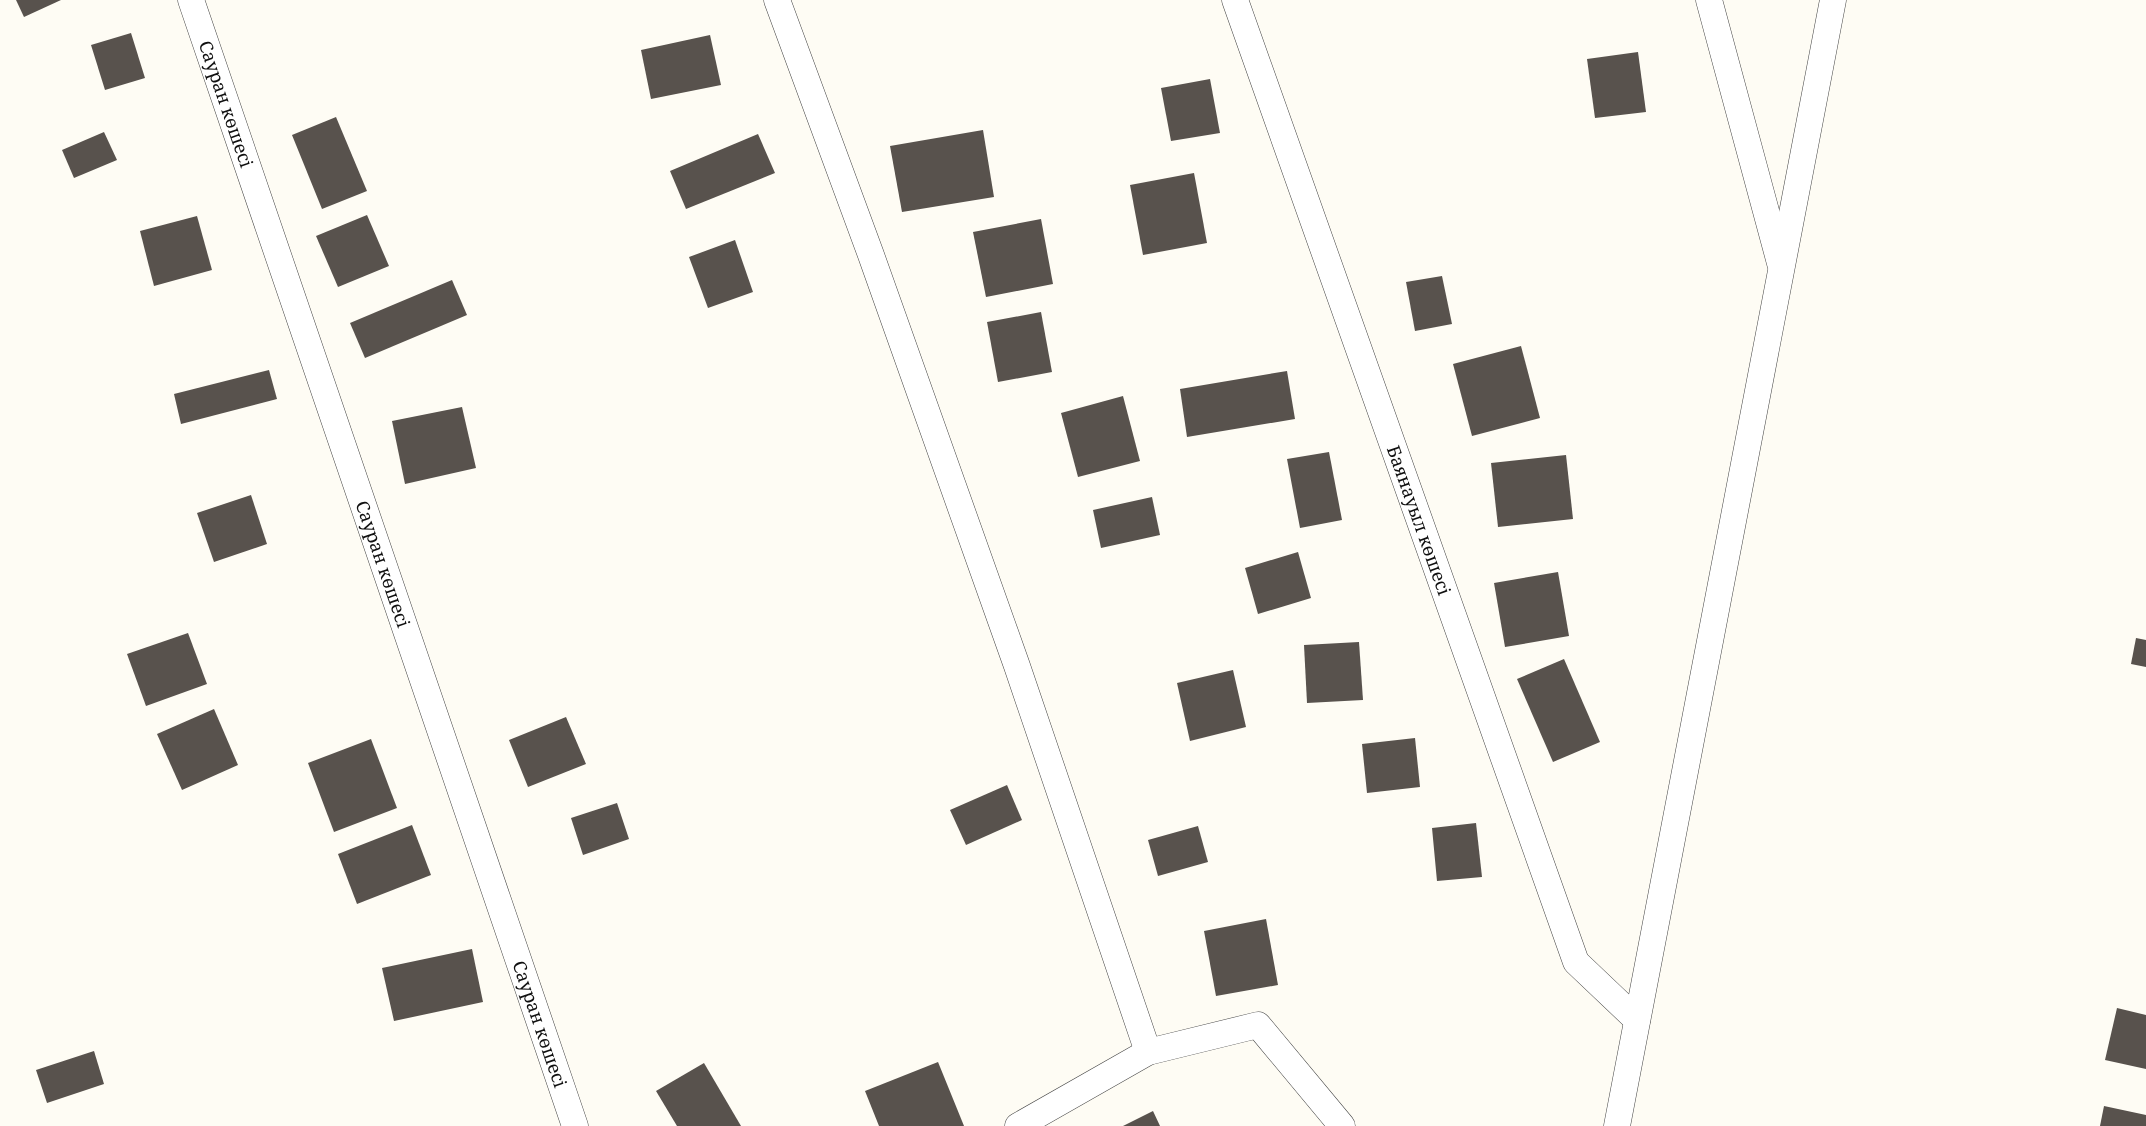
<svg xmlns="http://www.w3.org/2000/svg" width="2146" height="1126" font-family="'Noto Serif',serif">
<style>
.building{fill:#58524d}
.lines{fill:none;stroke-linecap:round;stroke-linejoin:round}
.minor-casing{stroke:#434343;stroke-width:27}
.minor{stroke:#fff;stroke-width:26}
.labels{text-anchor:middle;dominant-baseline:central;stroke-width:6;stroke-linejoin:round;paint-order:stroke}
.street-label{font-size:18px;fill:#101010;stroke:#fff}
</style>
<rect width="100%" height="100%" fill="#fefcf4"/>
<g class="building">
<path d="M16,0H61L24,17Z"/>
<path d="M131,33L145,78L105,90L91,45Z"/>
<path d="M710,35L721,85L651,99L641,50Z"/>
<path d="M1638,52L1646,112L1595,118L1587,59Z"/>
<path d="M1210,79L1220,133L1171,141L1161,88Z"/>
<path d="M336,117L367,191L322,209L292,135Z"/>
<path d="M983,130L994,197L902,212L890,146Z"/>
<path d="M104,132L117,160L74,178L62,150Z"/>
<path d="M758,134L775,173L686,209L670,171Z"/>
<path d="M1194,173L1207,243L1143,255L1130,185Z"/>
<path d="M367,215L389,266L338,287L316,236Z"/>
<path d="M197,216L212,270L154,286L140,231Z"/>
<path d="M1041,219L1053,284L986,297L973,232Z"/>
<path d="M735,240L753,292L708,308L689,257Z"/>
<path d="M1442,276L1452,324L1415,331L1406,282Z"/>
<path d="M452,280L467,315L365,358L350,323Z"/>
<path d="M1041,312L1052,372L998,382L987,322Z"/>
<path d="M1521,346L1540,418L1472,436L1453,364Z"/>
<path d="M269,370L277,399L181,424L174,394Z"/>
<path d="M1287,371L1295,419L1187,437L1180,389Z"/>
<path d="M1123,396L1140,461L1078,477L1061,413Z"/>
<path d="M462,407L476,468L405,484L392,421Z"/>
<path d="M1329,452L1342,520L1300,528L1287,459Z"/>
<path d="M1566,455L1573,519L1498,527L1491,463Z"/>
<path d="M251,495L267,544L214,562L197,513Z"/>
<path d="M1152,497L1160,535L1101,548L1093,510Z"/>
<path d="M1298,552L1311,598L1258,614L1245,568Z"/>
<path d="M1558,572L1569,636L1505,647L1494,583Z"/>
<path d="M188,633L207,684L146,706L127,654Z"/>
<path d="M2136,638L2146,640V667L2131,664Z"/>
<path d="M1359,642L1363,700L1307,703L1304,645Z"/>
<path d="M1564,659L1600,742L1553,762L1517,679Z"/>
<path d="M1233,670L1246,727L1190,741L1177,683Z"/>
<path d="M214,709L238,765L182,790L157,734Z"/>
<path d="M566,717L586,764L528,787L509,740Z"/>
<path d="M1415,738L1420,787L1367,793L1362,744Z"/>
<path d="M371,739L397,808L334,832L308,763Z"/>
<path d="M1007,785L1022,820L966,845L950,810Z"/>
<path d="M617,803L629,839L583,855L571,818Z"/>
<path d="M1476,823L1482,877L1437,881L1432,828Z"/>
<path d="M412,825L431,875L357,904L338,854Z"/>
<path d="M1198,826L1208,862L1158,876L1148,840Z"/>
<path d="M1266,919L1278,985L1216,996L1204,931Z"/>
<path d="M472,949L483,1002L394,1021L382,968Z"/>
<path d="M2117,1008L2146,1015V1069L2105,1060Z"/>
<path d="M94,1051L104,1084L47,1103L36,1070Z"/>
<path d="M938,1062L964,1126H879L865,1091Z"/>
<path d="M704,1063L741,1126H677L656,1091Z"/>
<path d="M2104,1106L2146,1115V1126H2100Z"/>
<path d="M1153,1111L1160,1126H1123Z"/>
</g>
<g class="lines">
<g class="minor-casing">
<g id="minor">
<path id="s1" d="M191,0L575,1126"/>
<path d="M777,0L871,255L1017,666L1148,1052"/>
<path id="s2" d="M1235,0L1576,962L1637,1020"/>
<path d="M1709,0L1780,263"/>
<path d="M1018,1126L1148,1052L1258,1025L1342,1126"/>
<path d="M1617,1126L1833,0"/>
</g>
</g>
<use href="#minor" class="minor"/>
</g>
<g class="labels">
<g class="street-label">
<text stroke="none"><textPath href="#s1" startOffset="110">Сауран көшесі</textPath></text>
<text stroke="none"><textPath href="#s2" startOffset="552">Баянауыл көшесі</textPath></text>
<text stroke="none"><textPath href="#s1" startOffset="596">Сауран көшесі</textPath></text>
<text stroke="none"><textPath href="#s1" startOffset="1082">Сауран көшесі</textPath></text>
</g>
</g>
</svg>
